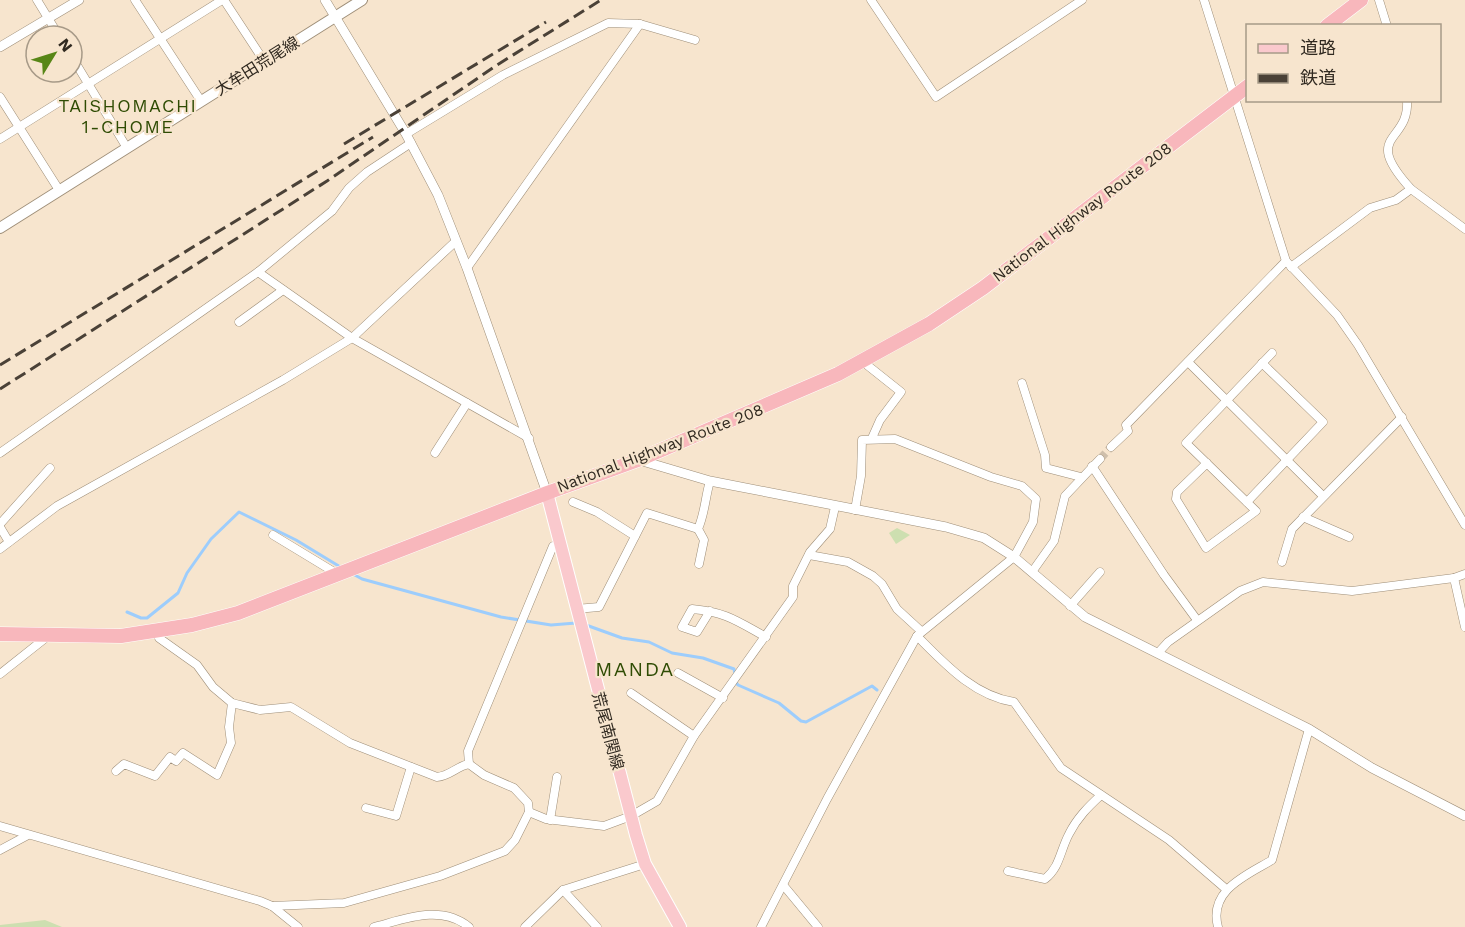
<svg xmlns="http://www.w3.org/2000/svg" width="1465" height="927" font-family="'Work Sans','Noto Sans JP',sans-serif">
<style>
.green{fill:#cddfb0}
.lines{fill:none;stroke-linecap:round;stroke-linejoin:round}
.stream{stroke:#9dcdfc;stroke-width:3}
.minor-tunnel{stroke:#cfbfab;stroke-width:8;stroke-dasharray:8 4;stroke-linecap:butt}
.minor-casing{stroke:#9e8e78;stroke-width:9}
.tertiary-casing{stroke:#9e8e78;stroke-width:10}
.secondary-casing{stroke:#9e8e78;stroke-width:12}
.primary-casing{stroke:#fff;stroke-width:14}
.trunk-casing{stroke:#fff;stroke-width:15}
.minor{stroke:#fff;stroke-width:8}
.tertiary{stroke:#fff;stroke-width:9}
.secondary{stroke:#fff;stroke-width:10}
.primary{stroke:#fac9cd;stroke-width:12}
.trunk{stroke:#f8b7bc;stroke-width:14}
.rail{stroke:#4a4137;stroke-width:3;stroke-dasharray:12 6;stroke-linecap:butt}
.labels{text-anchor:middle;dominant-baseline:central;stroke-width:4.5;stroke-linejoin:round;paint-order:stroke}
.street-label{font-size:16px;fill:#302920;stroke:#f7e5ce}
.neighbourhood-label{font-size:18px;letter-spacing:1.5px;fill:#2f4c04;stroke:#f7e5ce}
.quarter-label{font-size:20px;letter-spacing:1.5px;fill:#2f4c04;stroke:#f7e5ce}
</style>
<rect width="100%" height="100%" fill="#f7e5ce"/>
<g class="green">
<path d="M897,528L910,535L896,544L889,533Z"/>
<path d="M45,920L62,927H0V925Z"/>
</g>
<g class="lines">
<g class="stream">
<path d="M353,574L362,579L501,617L551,625L576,623"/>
<path d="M127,612L141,618H147L178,593L187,573L211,539L239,512L296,540L342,568"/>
<path d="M586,625L622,638L649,642L672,653L703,658L734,669L735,674"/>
<path d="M734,680L738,685L779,703L801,721L806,722L872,686L877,690"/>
</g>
<path class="minor-tunnel" d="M1100,459L1111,447"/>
<g class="minor-casing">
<g id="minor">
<path d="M37,0L59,36"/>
<path d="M135,0L201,101"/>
<path d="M224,0L264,61"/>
<path d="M871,0L936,97L1082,0"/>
<path d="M1204,0L1286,261L1337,315L1358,345L1465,525"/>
<path d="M1379,0L1387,26"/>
<path d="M72,57L127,148"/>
<path d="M0,97L59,190"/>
<path d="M1407,100C1410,144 1360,133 1411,189"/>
<path d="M406,134L503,75L608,23L640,24L695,40"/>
<path d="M0,139L222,0"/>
<path d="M1291,267L1370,208L1396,200L1411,189L1465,229"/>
<path d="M467,268L640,24"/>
<path d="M258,272L352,338L529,438"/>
<path d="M239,322L283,290"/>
<path d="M862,361L901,392L880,420L872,438"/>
<path d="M1188,362L1323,496"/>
<path d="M1022,383L1045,455L1046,468L1081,477"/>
<path d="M1111,447L1128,431L1126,425L1286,261"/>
<path d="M0,453L258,272L332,211L349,188L367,172L411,143"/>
<path d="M435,453L467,403"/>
<path d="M1207,463L1177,492L1176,499L1206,548L1256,511L1186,443L1272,353"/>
<path d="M1092,466L1164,575L1197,620"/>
<path d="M573,502L597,512L635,536"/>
<path d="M1247,502L1323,422L1262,363"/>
<path d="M1303,517L1349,537"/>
<path d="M0,524L50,468"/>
<path d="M0,527L9,542"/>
<path d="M273,535L339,575"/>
<path d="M0,549L57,506L283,380L352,338L456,241"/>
<path d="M809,555L848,562L873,576L882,584L897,609L921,631"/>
<path d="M1282,562L1292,529L1402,417"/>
<path d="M699,564L704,540L698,529C705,513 705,498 710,481"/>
<path d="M1032,572L1054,541L1065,496L1100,459"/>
<path d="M1454,578L1465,627"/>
<path d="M1070,606L1100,572"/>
<path d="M576,609L599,607L647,513L698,529"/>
<path d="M710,611L697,632L682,627L692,609C726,612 737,621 766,637"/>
<path d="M158,632L159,638L197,665L213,687L232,703L260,710L291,707L350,743L437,777C450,776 457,766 469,764L468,751L553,546H560"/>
<path d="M917,636C945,664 974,696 1014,702L1061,768L1169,840L1226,889"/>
<path d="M1158,653L1168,642L1240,591L1263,582L1352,591L1454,578L1465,574"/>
<path d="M678,673L723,698"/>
<path d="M0,674L48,636"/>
<path d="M631,693L694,736"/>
<path d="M116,771L124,764L155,776L170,757L176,761L183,753L217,775L231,743L229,727L232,703"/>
<path d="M366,808L396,816L411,767"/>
<path d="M529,812L546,819L604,826L631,816L657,801L694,736L793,597V586L810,552L830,529L835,507"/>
<path d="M550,820L557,777"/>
<path d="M0,826L260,901L272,906L298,927"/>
<path d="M0,850L28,835"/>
<path d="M1008,871L1045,879C1060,867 1060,851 1069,834C1077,818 1088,807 1101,795"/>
<path d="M784,886L818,927"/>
<path d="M563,890L597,927"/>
<path d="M272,906L344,903L440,876L505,851L515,840L529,812L528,803L514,788L484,775L469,764"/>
<path d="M374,927C405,919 441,904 469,927"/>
<path d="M525,927L563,890L645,864"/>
<path d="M761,927L827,799L917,636L1014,557L1033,522L1036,499L1022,486L991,477L895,439L862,440L861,476L855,510"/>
<path d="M1218,927C1208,890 1247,875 1272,860L1309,729"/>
</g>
</g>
<g class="tertiary-casing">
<g id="tertiary">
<path d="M325,0L406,134L438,195L467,268L547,493"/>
<path d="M0,47L79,0"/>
<path d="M639,460L710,481L946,527L984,538L1014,557L1085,617L1309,729L1372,768L1465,816"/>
</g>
</g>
<g class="secondary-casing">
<path id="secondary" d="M0,228L362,0"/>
</g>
<g class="primary-casing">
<path id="primary" d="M547,493L636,835L645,864L680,927"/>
</g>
<g class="trunk-casing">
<g id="trunk">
<path d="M1327,26L1361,0"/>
<path d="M0,634L121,636L192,625L238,613L547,493L638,460L838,374L929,324L983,288L1248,86"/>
</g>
</g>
<use href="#minor" class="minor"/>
<use href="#tertiary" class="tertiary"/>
<use href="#secondary" class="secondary"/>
<use href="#primary" class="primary"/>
<use href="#trunk" class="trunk"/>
<g class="rail">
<path d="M344,144L546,22"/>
<path d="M0,365L373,137"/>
<path d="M0,389L327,181L497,65L601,0"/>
</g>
</g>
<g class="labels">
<g class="street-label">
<text transform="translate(257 66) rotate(-32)">大牟田荒尾線</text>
<text transform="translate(1082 212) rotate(-37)">National Highway Route 208</text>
<text transform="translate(660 448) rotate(-21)">National Highway Route 208</text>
<text transform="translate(608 731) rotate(75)">荒尾南関線</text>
</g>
<g class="neighbourhood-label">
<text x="128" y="105">TAISHOMACHI<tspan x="128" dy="21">1-CHOME</tspan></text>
</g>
<g class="quarter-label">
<text x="635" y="669">MANDA</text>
</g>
</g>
<rect x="1246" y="24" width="195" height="78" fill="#f7e5ce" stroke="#a79a88" stroke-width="1.5"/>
<rect x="1258" y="44" width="30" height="9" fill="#fac9cd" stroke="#a79a88" stroke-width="1.5"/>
<text x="1300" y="54" font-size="18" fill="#302920">道路</text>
<rect x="1258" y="74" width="30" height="9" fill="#4a4137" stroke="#a79a88" stroke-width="1.5"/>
<text x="1300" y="84" font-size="18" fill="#302920">鉄道</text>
<g transform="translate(54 54) rotate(52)"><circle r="28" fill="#f7e5ce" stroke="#a79a88" stroke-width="1.5"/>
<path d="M0-4.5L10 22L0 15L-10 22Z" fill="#588617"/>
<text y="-9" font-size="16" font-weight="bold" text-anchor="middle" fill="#302920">N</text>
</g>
</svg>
